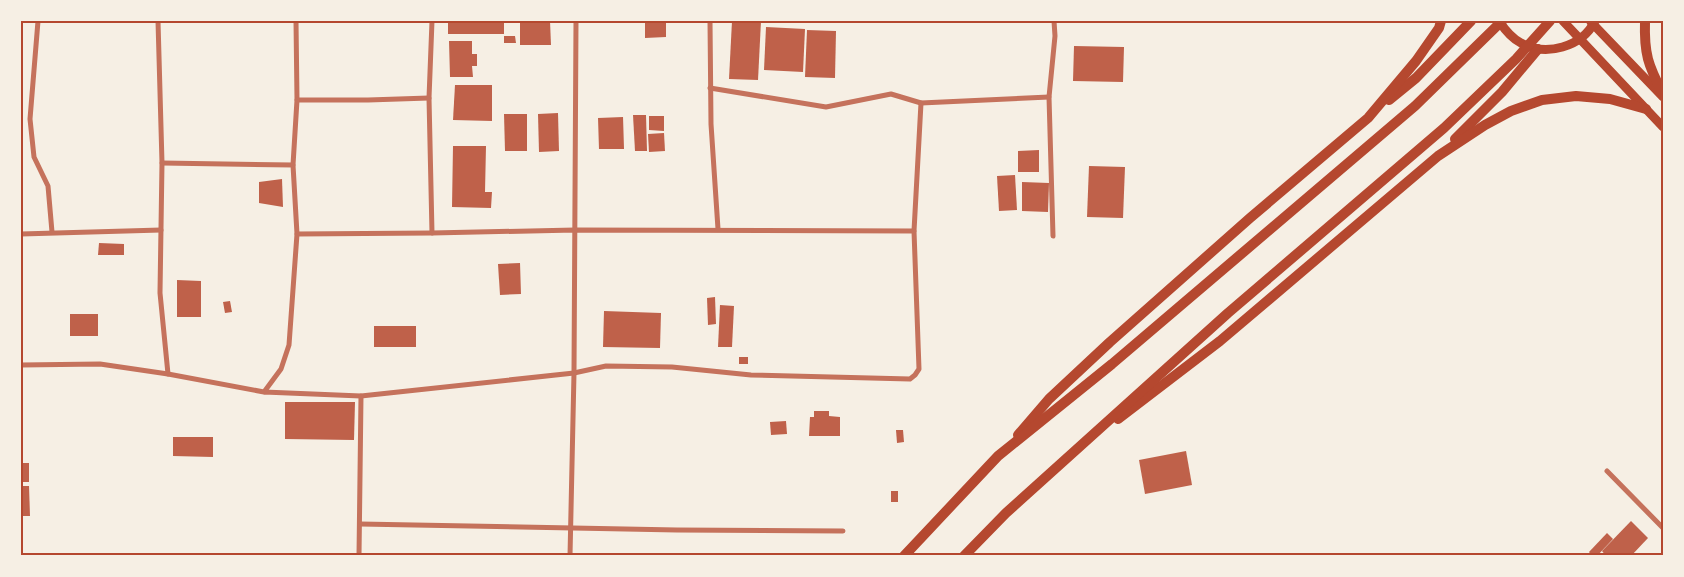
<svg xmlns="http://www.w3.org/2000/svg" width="1684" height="577" font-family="'Libre Baskerville',serif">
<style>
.building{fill:#bf614a}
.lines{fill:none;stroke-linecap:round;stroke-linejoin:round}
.minor{stroke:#c5725c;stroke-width:5}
.secondary{stroke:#b5482f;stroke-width:9}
.trunk{stroke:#b5482f;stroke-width:10}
.neatline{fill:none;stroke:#b5482f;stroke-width:2}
</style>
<rect width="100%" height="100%" fill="#f6efe4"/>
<g class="building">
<rect x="448" y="21" width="56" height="13"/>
<path d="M520,21H550L551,45H520Z"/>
<path d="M645,21H666V37L645,38Z"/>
<path d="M732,21H761L758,80L729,79Z"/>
<path d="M766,27L805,29L803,72L764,70Z"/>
<path d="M807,30L836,31L835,78L805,77Z"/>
<path d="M504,36H515L516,43H504Z"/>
<path d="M449,41H472V54H477V66H472L473,77H450Z"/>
<path d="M1074,46L1124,47L1123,82L1073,81Z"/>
<path d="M455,85H492V121L453,120Z"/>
<path d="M558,113L559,151L539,152L538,114Z"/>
<path d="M504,114H527V151H505Z"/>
<path d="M633,115H646L647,151H635Z"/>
<path d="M649,116H664V131L649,130Z"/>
<path d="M623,117L624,149H599L598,118Z"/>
<path d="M664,133L665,151L649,152L648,134Z"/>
<path d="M453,146H486L485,192H492L491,208L452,207Z"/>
<path d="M1039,150V172H1018V151Z"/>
<path d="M1089,166L1125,167L1123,218L1087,217Z"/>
<path d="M1015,175L1017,210L999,211L997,176Z"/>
<path d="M282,179L283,207L259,203V182Z"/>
<path d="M1022,182L1049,183L1048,212L1022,211Z"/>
<path d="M99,243L124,244V255H98Z"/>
<path d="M520,263L521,294L500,295L498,264Z"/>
<path d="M177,280L201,281V317H177Z"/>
<path d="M715,297L716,324L708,325L707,298Z"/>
<path d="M230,301L232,312L225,313L223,302Z"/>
<path d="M720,305L734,306L732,347H718Z"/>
<path d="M604,311L661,313L660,348L603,347Z"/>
<rect x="70" y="314" width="28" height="22"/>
<rect x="374" y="326" width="42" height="21"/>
<rect x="739" y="357" width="9" height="7"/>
<path d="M285,402H355L354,440L285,439Z"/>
<path d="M814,411H829V416L840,417V436H809L810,417H814Z"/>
<path d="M786,421L787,434L771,435L770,422Z"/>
<path d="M896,430H903L904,442L897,443Z"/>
<path d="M173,437H213V457L173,456Z"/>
<path d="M1186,451L1192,485L1145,494L1139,460Z"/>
<rect x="21" y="463" width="8" height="19"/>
<path d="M21,486H29L30,516H21Z"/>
<rect x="891" y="491" width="7" height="11"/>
<path d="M1631,521L1648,538L1631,556H1606L1602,551Z"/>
<path d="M1607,533L1613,539L1597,556H1592L1589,552Z"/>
</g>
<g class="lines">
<g class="minor">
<path d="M38,21L30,119L34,157L48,186L52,232"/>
<path d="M158,21L162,163L160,293L168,374"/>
<path d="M296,21L297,100H368L429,98"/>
<path d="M710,21L711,124L718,229"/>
<path d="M710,88L826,107L891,94L921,103L1049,97"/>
<path d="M162,163L293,165L297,234"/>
<path d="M293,165L297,100"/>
<path d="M914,231L921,103"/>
<path d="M432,233L429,98L432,21"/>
<path d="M21,234L161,230"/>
<path d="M1053,236L1049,97L1055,36L1054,21"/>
<path d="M21,365L100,364L168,374L264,392L361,396L574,373L606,366L672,367L751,375L910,379L915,375L919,369L914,231L575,230L432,233L297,234L289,345L281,369L264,392"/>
<path d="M1607,471L1663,528"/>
<path d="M360,524L677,530L843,531"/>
<path d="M359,556L361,396"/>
<path d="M570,556L574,373L576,21"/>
</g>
<g class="secondary">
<path d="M1499,21C1505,30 1511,38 1521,43C1546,57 1582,47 1595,21"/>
<path d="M1563,21L1663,127"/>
<path d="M1591,22L1663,97"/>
</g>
<g class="trunk">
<path d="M1645,21C1644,54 1648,65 1663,94"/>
<path d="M1389,100L1416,78L1471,21"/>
<path d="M1455,139L1502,92L1538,49"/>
<path d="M1118,419L1220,341L1438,156L1485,125L1511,111L1542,100L1576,96L1610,99L1646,109"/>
<path d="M1018,435L1049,399L1110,342L1250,218L1368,118L1416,61L1439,28L1441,21"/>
<path d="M904,556L998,456L1112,364L1415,106L1502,21"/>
<path d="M964,556L1006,513L1228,313L1444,128L1516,59L1550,21"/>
</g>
</g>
<rect width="1684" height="577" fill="none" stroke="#f6efe4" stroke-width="45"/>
<rect x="22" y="22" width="1640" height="532" class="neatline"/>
</svg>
